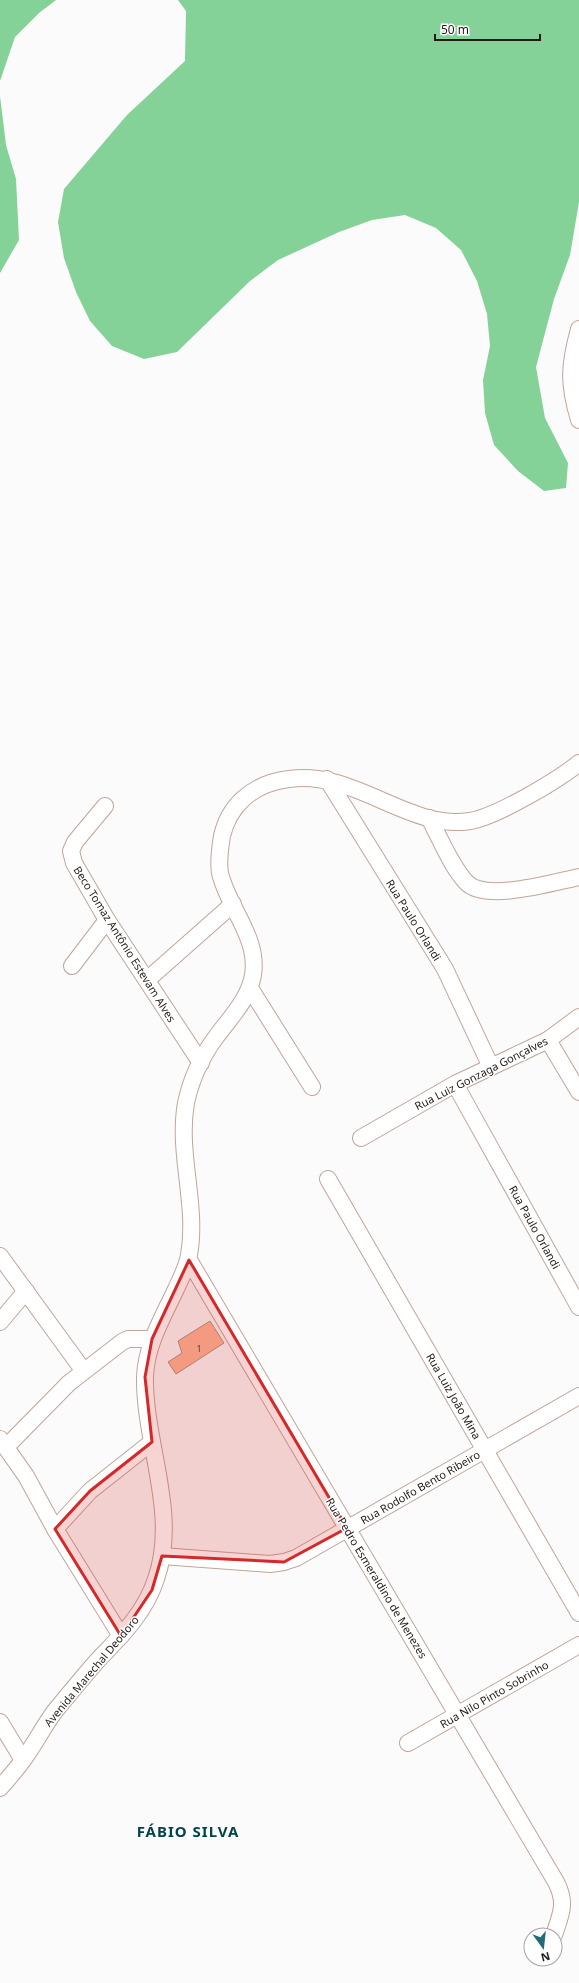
<svg xmlns="http://www.w3.org/2000/svg" width="579" height="1983" font-family="'Noto Sans',sans-serif">
<style>
.forest{fill:#84d297}
.building{fill:#fcb798;stroke:#ad9185}
.lines{fill:none;stroke-linecap:round;stroke-linejoin:round}
.minor-casing{stroke:#c1a598;stroke-width:18}
.minor{stroke:#fff;stroke-width:16}
.marked{fill:#d62828;fill-opacity:0.2;stroke:#d62828;stroke-width:3;stroke-linejoin:round}
.labels{text-anchor:middle;dominant-baseline:central;stroke-width:3;stroke-linejoin:round;paint-order:stroke}
.number-label{font-size:9px;fill:#5a4136}
.street-label{font-size:11px;fill:#241a15;stroke:#fff}
.district-label{font-size:15px;font-weight:bold;letter-spacing:1px;fill:#01424c;stroke:#fff}
</style>
<rect width="100%" height="100%" fill="#fbfbfb"/>
<g class="forest">
<path d="M0,0H56L39,13L15,37L0,81Z"/>
<path d="M178,0H579V202L570,255L554,299L536,367L545,418L568,463L566,488L544,491L518,471L494,445L485,413L483,380L490,346L487,314L477,281L461,250L436,228L405,215L372,220L339,232L278,260L250,281L177,352L144,359L112,346L90,321L76,292L64,258L58,222L64,189L127,115L185,61L186,11Z"/>
<path d="M0,96L6,145L16,179L19,240L0,273Z"/>
</g>
<path class="building" d="M210,1321L224,1343L176,1374L168,1362L182,1353L178,1341Z"/>
<g class="lines">
<g class="minor-casing">
<g id="minor">
<path d="M579,329C569,366 568,383 579,420"/>
<path d="M327,779L445,969L491,1067"/>
<path d="M105,806L75,842L71,851L74,863L107,920L201,1063"/>
<path d="M429,818C440,838 451,866 466,882C485,903 554,882 579,877"/>
<path d="M72,966L107,920"/>
<path d="M147,980L233,904"/>
<path d="M250,988L312,1087"/>
<path d="M548,1040L579,1092"/>
<path d="M455,1084L579,1307"/>
<path d="M361,1138L455,1084L548,1040L579,1017"/>
<path d="M328,1179L579,1613"/>
<path d="M0,1256L83,1370"/>
<path d="M189,1260L556,1882C567,1903 561,1914 554,1935"/>
<path d="M0,1322L26,1291"/>
<path d="M0,1439L26,1476L55,1529L121,1636"/>
<path d="M6,1447L69,1383L122,1342L128,1339H152"/>
<path d="M55,1529L90,1491L152,1442"/>
<path d="M162,1556L270,1564L284,1562L296,1558L579,1396"/>
<path d="M0,1722L23,1760"/>
<path d="M408,1743L579,1645"/>
<path d="M0,1788C8,1779 16,1770 23,1760C35,1744 43,1727 55,1711C69,1694 83,1677 97,1661C121,1636 145,1613 156,1579C179,1513 144,1444 145,1377C146,1345 163,1317 176,1289C181,1278 187,1267 189,1255C198,1205 177,1153 186,1103C191,1079 202,1056 216,1037C230,1018 249,999 253,975C259,937 228,908 220,873C218,861 220,848 222,836C225,823 232,809 243,799C256,787 272,781 289,779C353,769 410,831 470,821C496,817 558,780 579,763"/>
</g>
</g>
<use href="#minor" class="minor"/>
</g>
<path class="marked" d="M189,1260L347,1528L284,1562L162,1556L152,1590L121,1636L55,1529L90,1491L152,1442L145,1377L152,1339Z"/>
<g class="labels">
<g class="number-label">
<text x="199" y="1348">1</text>
</g>
<g class="street-label">
<text transform="translate(414 920) rotate(58)">Rua Paulo Orlandi</text>
<text transform="translate(125 944) rotate(58)">Beco Tomaz Antônio Estevam Alves</text>
<text transform="translate(481 1073) rotate(-27)">Rua Luiz Gonzaga Gonçalves</text>
<text transform="translate(535 1227) rotate(61)">Rua Paulo Orlandi</text>
<text transform="translate(454 1396) rotate(60)">Rua Luiz João Mina</text>
<text transform="translate(420 1487) rotate(-30)">Rua Rodolfo Bento Ribeiro</text>
<text transform="translate(377 1578) rotate(59)">Rua Pedro Esmeraldino de Menezes</text>
<text transform="translate(91 1671) rotate(-50)">Avenida Marechal Deodoro</text>
<text transform="translate(494 1694) rotate(-30)">Rua Nilo Pinto Sobrinho</text>
</g>
<g class="district-label">
<text x="188" y="1831">FÁBIO SILVA</text>
</g>
</g>
<g transform="translate(543 1947) rotate(165)"><circle r="19" fill="#ffffff" stroke="#a7a3a1"/>
<path d="M0-3L7 15L0 10L-7 15Z" fill="#236b78"/>
<text y="-6" font-size="11" font-weight="bold" text-anchor="middle" fill="#241a15">N</text>
</g>
<path d="M435 34v6h105v-6" fill="none" stroke="#241a15" stroke-width="2"/>
<text x="441" y="34" font-size="12" fill="#241a15" stroke="#ffffff" stroke-width="3" paint-order="stroke">50 m</text>
</svg>
